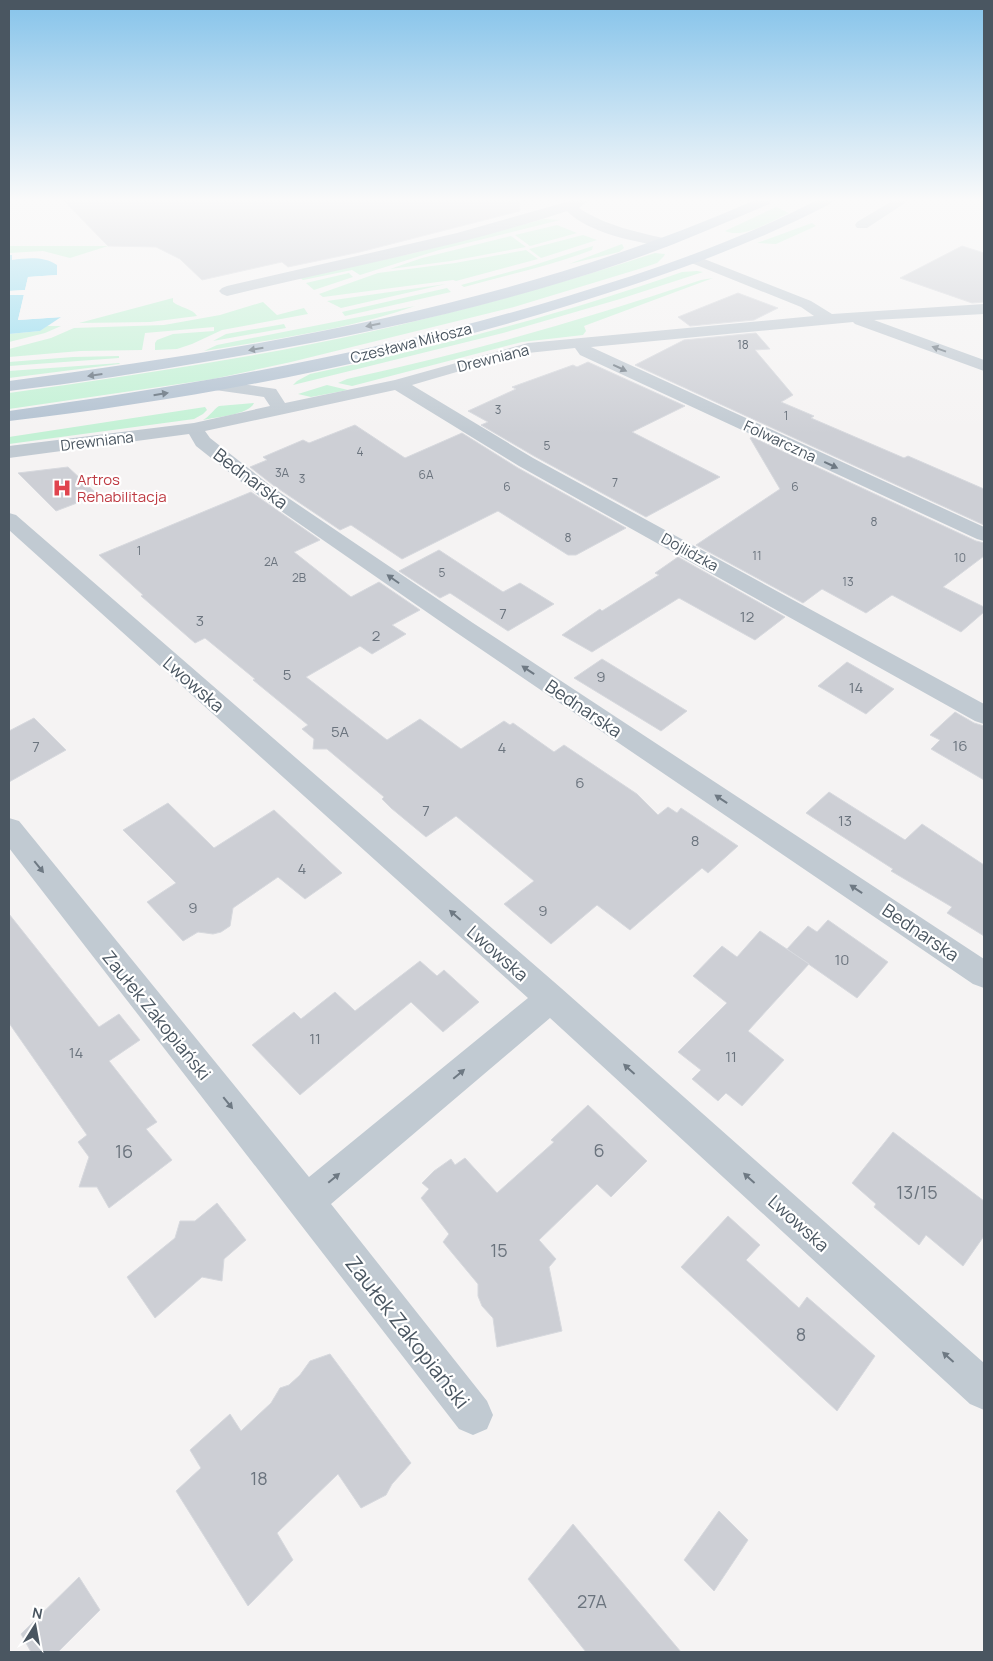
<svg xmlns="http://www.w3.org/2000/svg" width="993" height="1661" font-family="Manrope,sans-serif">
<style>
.green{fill:#c3f1d5}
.water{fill:#90daee}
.pier{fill:#f5f3f3}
.building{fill:#cdcfd5;stroke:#d7d9de}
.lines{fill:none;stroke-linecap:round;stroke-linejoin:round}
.minor{fill:#c1cad2;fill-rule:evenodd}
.major{fill:#b3c2d1;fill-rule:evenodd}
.oneway{fill:#64717d}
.oneway2{fill:#6e7983}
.labels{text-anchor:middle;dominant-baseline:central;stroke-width:4.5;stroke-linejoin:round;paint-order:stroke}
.far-number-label{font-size:12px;fill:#6b747e}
.far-street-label{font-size:15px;fill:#4a5661;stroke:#fff}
.far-health-label{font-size:15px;fill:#be3a42;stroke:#fff;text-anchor:start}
.number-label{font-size:15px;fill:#6b747e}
.street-label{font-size:18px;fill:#4a5661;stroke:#fff}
.near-number-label{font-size:18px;fill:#6b747e}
.near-street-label{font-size:21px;fill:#4a5661;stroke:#fff}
</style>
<rect width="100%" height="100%" fill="#f5f3f3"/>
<g class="green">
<path d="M776,207L789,213C771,221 744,239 725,231Z"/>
<path d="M544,219L560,220L439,250L360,275L352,270L303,280L299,277L410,254Z"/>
<path d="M812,223L816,226L776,244L757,243Z"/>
<path d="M557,225L577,233L530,246L515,235Z"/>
<path d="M583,235L597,240L541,258L529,249Z"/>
<path d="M511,236L526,247L451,261L390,269L422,258Z"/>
<path d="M622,244L624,248L619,252L569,264Z"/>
<path d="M9,246H108L70,258L43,251L9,253Z"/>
<path d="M593,246L592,250C550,266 507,275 464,287L461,285L531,266Z"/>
<path d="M526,250L538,259L456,281L453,280L323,297L319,294L378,273L455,263Z"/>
<path d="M655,253L665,254L664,256L657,263L639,269L514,307L291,362L213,379L9,409V393C100,380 191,367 282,350C408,326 533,293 655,253Z"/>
<path d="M697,271L703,272L620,299L503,333L293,385L297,381L310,374C436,347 561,315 682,272Z"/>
<path d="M349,273L353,277L314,290L306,283Z"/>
<path d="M713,278L584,326L586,331L583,335L522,342L352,386L338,383L347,379C467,353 584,320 701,280Z"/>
<path d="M446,284L341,308L327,301Z"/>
<path d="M447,288L451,292L345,316L342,312Z"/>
<path d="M173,298V302C180,308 192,308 197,316L150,322L79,323Z"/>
<path d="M263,302L277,315L304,308L308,314L222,330L192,344L177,349L155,350V343L157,340L173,334L214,331V327L145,333L142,350L80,351L9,357V349L51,338L74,328L164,325L220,315Z"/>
<path d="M415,306C347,330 274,339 204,351L217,345Z"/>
<path d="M284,324L286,328L213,341L226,334Z"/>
<path d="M47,326H61L45,333L9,342V334L40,331Z"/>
<path d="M119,356V358L9,366V362L73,357Z"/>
<path d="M120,363L119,364L9,378V371Z"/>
<path d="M327,385L348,390L311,397L298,394Z"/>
<path d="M254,403C249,415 215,417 203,420C210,416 213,410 219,406Z"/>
<path d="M205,407L207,410L203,414L194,419L9,444V437Z"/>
</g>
<g class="water">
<path d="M9,255H12V260C27,258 44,256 57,265V275L28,277L25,290L9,291Z"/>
<path d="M24,294L18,320L61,317L40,331L9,334V295Z"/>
</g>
<path class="pier" d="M57,275V277L30,279L25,292L26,295L21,318L61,315L63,317L18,320L24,295H9V291L25,290L28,277Z"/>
<g class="building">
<path d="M64,201H519L520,211L360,252L288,267L282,262L202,280L180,259L156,247L108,246Z"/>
<path d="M962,246L984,253V302L972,303L900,278Z"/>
<path d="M738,293L778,308L754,320L690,326L678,317Z"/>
<path d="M756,333L770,349L755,350L793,395L781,402L814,416L811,418L904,458L908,456L984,489V525L635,365L684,340Z"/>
<path d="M588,362L685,406L632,432L720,477L646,517L534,456L481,425L488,422L468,411L516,389L512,387L573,365L577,367Z"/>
<path d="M355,425L405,458L462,433L518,468L626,528L576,555H568L498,511L402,559L351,525L340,530L273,485L250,467L267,460L263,457L303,440L309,443Z"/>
<path d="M752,437L976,541L984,543V556L943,587L984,607V612L961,632L892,595L866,613L822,589L803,603L696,545L780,489L750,438Z"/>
<path d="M68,467L98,495L56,511L18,473Z"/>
<path d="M251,492L320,540L294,552L351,597L379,582L420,610L392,625L406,634L372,654L360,646L306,677L387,740L420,719L461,749L504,721L510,725L513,723L554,752L564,745L637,794L658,815L668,807L677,813L681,808L738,846L708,873L702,868L630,930L597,905L551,944L504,904L534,881L456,816L426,837L391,808L382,799L384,797L327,749H313L314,739L302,729L308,725L253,680L255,679L205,638L195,643L141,596L143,595L99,555Z"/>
<path d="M439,550L503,592L520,583L554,604L508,631L450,593L440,598L399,571Z"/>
<path d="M678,557L785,617L755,640L679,598L592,652L562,635L600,609L602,611L659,575L655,573Z"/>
<path d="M602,659L687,711L661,731L574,678Z"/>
<path d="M847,662L894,689L866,714L818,686Z"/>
<path d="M955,712L974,723L984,726V780L931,749L940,740L930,735Z"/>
<path d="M34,718L66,750L9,782V731Z"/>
<path d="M829,792L905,840L922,824L984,865V936L947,913L952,907L891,871L893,869L806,813Z"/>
<path d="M168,803L214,848L274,810L342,873L305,899L278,877L233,908L230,926L221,932L213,934L198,932L183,941L147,902L176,883L123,830Z"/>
<path d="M9,914L99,1027L119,1014L140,1040L109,1061L157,1122L146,1129L172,1160L109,1208L97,1187H79L89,1157L78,1142L87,1135L9,1023Z"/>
<path d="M828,920L888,962L857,998L787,949L808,926L817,932Z"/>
<path d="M760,931L809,964L748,1031L784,1060L742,1106L726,1093L718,1101L692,1079L701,1070L678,1052L727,1003L693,976L722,946L737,957Z"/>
<path d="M420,961L437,976L444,970L479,1002L443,1032L411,1002L300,1095L252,1045L294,1012L301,1019L335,992L355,1011Z"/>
<path d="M588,1105L647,1161L611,1197L597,1184L539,1240L556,1259L549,1267L562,1331L497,1347L493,1318L482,1306L478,1296V1284L443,1242L449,1234L421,1198L429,1189L422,1183L434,1171L451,1159L455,1165L465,1158L497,1193L554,1142L551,1140Z"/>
<path d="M893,1132L984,1201V1236L963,1266L926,1235L919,1245L874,1207L876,1204L852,1183Z"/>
<path d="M217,1203L246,1240L224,1259L222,1281L202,1277L155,1318L127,1277L175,1238L180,1221H195Z"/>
<path d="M728,1216L760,1245L746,1260L799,1308L807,1297L875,1356L837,1411L681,1267Z"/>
<path d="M330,1354L411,1463L392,1484L386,1495L361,1508L338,1474L277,1533L293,1560L248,1606L176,1491L201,1468L190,1450L230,1414L241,1431L271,1403L280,1388L289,1385L300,1375L310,1361Z"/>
<path d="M719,1511L748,1540L714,1591L684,1560Z"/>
<path d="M573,1524L681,1652H586L528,1579Z"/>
<path d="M79,1577L100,1610L58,1652H31L21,1634Z"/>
</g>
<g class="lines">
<g class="minor">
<path d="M570,201H588L579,208C608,227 638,232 671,240L673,243L666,247C636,242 588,233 567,211C456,248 340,268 227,296L222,294L219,291L222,288L227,286L457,233Z"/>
<path d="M892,201H908L867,228H857L855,225L857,222Z"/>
<path d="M694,255L811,301L832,314L984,304V314L874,320L984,360V371L855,324L853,322L591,347L984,527V541L977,539L580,355L575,348L528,353L508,357L412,385L533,458L984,704V724L975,721L519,466L395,390L205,431L210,438L272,487L473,623L984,959V988L973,984L457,633L258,495L196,446L189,434L9,458V446L194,423L270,406L264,397L208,389L205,385L208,381L214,380L276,389L285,403L395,380L528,343L814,316L801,307L689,262L687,259L689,256Z"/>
<path d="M9,513L16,515L561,988L984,1363V1410L970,1404L550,1018L331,1204L487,1401L493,1415L487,1429L473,1435L459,1429L9,848V818L19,821L309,1177L528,998L9,530Z"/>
</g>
<g class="major">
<path d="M753,201H771L769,204C720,225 672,246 622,263C490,308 353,337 216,360C147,372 78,383 9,391V381C265,347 515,305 753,201Z"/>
<path d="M815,201H832L830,204C747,247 660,277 570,305C388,362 199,399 9,421V411C199,384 384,352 568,296C653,270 736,242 815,201Z"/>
</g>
</g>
<defs><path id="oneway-solid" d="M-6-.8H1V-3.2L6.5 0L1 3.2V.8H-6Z" transform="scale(1.25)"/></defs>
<g class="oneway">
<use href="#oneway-solid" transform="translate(373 325) rotate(168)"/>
<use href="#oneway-solid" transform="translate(256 349) rotate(170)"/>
<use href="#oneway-solid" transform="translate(95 375) rotate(172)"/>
<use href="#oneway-solid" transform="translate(161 394) rotate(-9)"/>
</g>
<g class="oneway2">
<use href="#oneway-solid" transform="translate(939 349) rotate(-160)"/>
<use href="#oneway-solid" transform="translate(620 368) rotate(25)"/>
<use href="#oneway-solid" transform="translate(831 465) rotate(25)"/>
<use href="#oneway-solid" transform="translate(393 579) rotate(-145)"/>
<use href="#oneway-solid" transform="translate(528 670) rotate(-146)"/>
<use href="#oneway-solid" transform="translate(721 799) rotate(-146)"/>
<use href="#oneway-solid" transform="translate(39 867) rotate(51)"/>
<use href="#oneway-solid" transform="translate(856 889) rotate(-146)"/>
<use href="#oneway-solid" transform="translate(455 915) rotate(-139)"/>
<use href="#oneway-solid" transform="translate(629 1069) rotate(-138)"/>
<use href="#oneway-solid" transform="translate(459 1074) rotate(-40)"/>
<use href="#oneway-solid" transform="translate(228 1103) rotate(51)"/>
<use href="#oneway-solid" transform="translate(334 1178) rotate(-40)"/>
<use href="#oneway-solid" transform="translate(749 1178) rotate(-138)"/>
<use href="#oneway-solid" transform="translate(948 1357) rotate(-138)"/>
</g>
<linearGradient id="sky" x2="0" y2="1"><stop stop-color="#85c3ea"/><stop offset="0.46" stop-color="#fafafa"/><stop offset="1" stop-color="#fafafa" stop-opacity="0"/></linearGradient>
<rect width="993" height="434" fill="url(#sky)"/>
<defs>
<g id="hospital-bare" transform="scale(1.5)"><path d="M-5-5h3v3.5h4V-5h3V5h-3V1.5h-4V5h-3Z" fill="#e0444e" stroke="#fff" stroke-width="2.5" paint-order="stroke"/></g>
</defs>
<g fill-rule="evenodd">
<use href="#hospital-bare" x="62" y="488"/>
</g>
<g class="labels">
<g class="far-number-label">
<text x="743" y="344">18</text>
<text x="498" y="409">3</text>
<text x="786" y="415">1</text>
<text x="547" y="445">5</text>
<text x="360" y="451">4</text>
<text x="282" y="472">3A</text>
<text x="426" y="474">6A</text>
<text x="302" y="478">3</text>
<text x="615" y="482">7</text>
<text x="507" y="486">6</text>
<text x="795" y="486">6</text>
<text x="874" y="521">8</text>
<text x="568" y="537">8</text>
<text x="139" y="550">1</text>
<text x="757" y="555">11</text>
<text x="960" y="557">10</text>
<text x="271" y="561">2A</text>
<text x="442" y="572">5</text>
<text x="299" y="577">2B</text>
<text x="848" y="581">13</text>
</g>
<g class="far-street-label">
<text transform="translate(411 343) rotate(-14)">Czesława Miłosza</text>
<text transform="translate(493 358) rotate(-14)">Drewniana</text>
<text transform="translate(97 441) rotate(-7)">Drewniana</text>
<text transform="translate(780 441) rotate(25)">Folwarczna</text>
<text transform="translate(690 552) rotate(29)">Dojlidzka</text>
</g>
<g class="far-health-label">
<text x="77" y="479">Artros<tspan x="77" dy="17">Rehabilitacja</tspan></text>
</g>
<g class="number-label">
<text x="503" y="613">7</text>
<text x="747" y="616">12</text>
<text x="200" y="620">3</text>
<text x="376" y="635">2</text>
<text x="287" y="674">5</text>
<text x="601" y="676">9</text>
<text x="856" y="687">14</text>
<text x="340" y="731">5A</text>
<text x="960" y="745">16</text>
<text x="36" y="746">7</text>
<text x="502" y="747">4</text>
<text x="580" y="782">6</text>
<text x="426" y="810">7</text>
<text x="845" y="820">13</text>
<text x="695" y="840">8</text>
<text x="302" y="868">4</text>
<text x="193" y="907">9</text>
<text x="543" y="910">9</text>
<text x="842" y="959">10</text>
<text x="315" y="1038">11</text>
<text x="76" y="1052">14</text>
<text x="731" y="1056">11</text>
</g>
<g class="street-label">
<text transform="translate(251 478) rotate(37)">Bednarska</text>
<text transform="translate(194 684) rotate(41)">Lwowska</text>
<text transform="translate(584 708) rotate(34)">Bednarska</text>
<text transform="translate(921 932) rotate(34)">Bednarska</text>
<text transform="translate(498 953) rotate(41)">Lwowska</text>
<text transform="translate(157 1015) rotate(51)">Zaułek Zakopiański</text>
<text transform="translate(799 1223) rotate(42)">Lwowska</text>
</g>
<g class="near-number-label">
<text x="599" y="1150">6</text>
<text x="124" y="1151">16</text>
<text x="917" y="1192">13/15</text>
<text x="499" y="1250">15</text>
<text x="801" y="1334">8</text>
<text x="259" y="1478">18</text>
<text x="592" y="1601">27A</text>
</g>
<g class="near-street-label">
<text transform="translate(408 1332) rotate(52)">Zaułek Zakopiański</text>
</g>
</g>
<rect width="993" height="1661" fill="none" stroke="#4a5661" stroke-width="20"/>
<g transform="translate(35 1626) rotate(11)" stroke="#ffffff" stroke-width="4" paint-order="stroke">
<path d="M0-4L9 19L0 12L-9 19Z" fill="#4a5661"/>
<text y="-8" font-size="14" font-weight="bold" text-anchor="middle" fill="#4a5661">N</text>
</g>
</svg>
